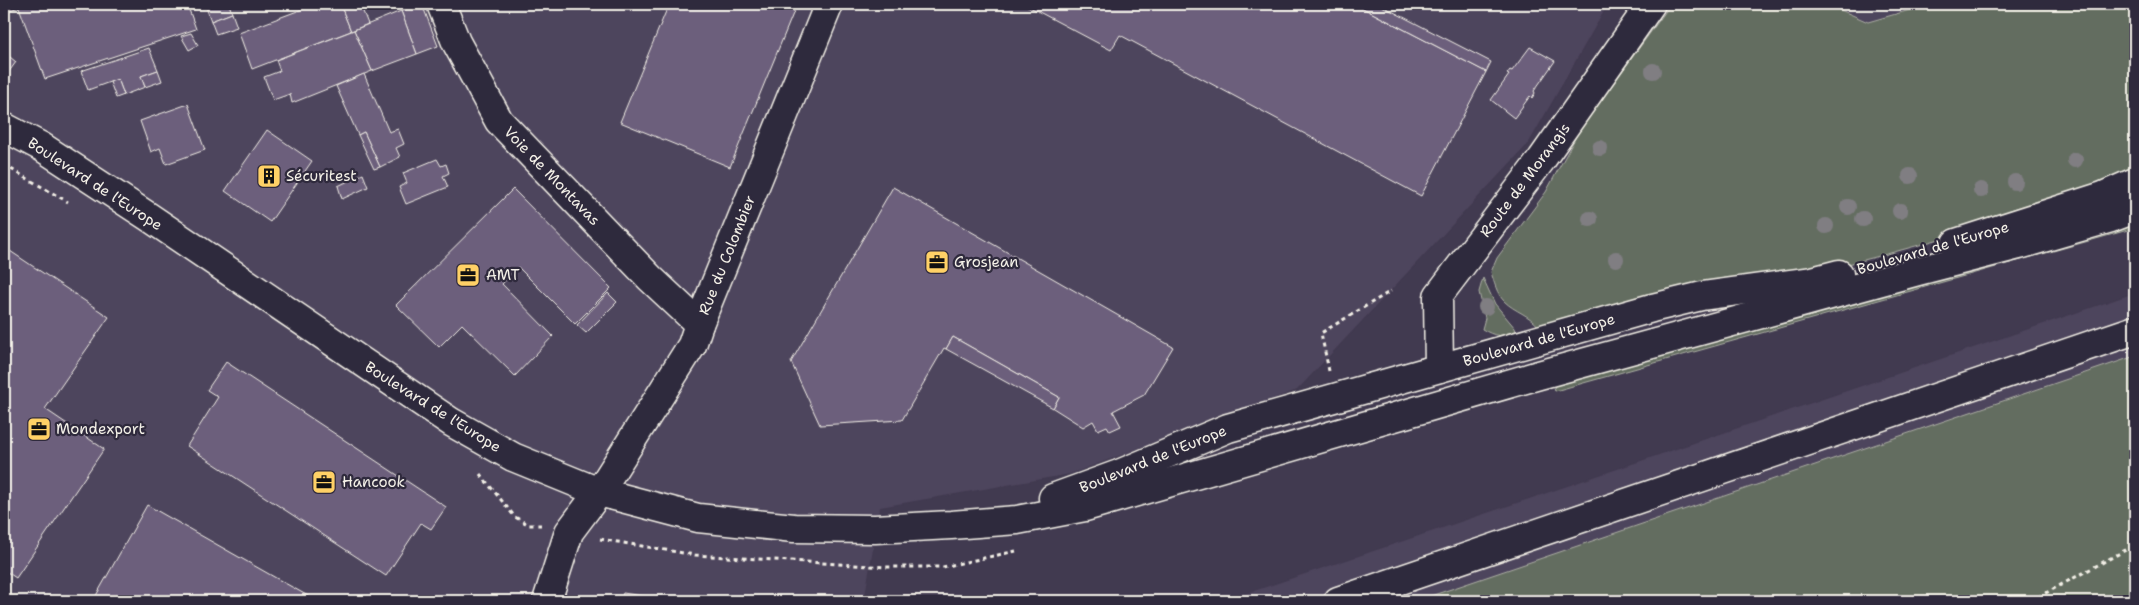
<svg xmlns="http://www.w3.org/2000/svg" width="2139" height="605" font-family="'Shantell Sans',sans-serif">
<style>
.built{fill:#4e455d}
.green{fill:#646d61;stroke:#acafa4}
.building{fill:#6c5f7c;stroke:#f4f1e8}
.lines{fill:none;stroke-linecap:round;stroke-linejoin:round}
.minor-casing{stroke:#f4f1e8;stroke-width:31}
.major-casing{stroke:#f4f1e8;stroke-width:31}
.path{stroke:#f4f1e8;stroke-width:3;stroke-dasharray:4 4;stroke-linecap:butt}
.minor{stroke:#2f2a3d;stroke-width:28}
.major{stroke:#2f2a3d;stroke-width:28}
.tree{fill:#807e82}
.labels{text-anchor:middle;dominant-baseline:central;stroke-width:4.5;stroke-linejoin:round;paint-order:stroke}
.poi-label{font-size:15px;fill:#f4f1e8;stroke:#2f2a3d;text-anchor:start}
.street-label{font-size:15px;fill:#f4f1e8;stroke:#2f2a3d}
</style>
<rect width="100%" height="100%" fill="#413a50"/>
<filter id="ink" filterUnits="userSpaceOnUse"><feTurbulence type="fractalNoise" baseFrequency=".02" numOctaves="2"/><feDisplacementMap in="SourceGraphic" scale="10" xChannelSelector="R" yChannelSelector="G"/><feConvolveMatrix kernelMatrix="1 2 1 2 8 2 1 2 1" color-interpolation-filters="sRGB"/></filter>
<g filter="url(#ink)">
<g class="built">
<path d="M4,4H1608L1528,144L1297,390L1070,474L880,507L864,601H4Z"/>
<path d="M1827,4H1931L1868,22Z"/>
<path d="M2135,293V601H1224L1547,493Z"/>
</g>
<g class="green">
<path d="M1671,4H1827L1868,22L1931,4H2135V169C2041,208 1943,241 1844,265C1744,289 1641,307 1540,328C1529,314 1515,312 1504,301C1497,294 1494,282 1491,272L1497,258L1546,192L1579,131Z"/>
<path d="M2135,216V228L1555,391L1553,382Z"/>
<path d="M1483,278L1495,304L1515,328L1517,334C1503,338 1494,336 1482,329L1485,318L1479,292Z"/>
<path d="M2135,356V601H1416Z"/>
</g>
<g class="building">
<path d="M4,4H187L196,29L45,79L19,7L4,12Z"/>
<path d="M205,4H229L232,13L211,21Z"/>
<path d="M316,4H340L351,31L252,69L239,33Z"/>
<path d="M340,4H360L368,24L351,31Z"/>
<path d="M419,4H422L438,46L417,54L401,11Z"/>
<path d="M669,4H797L730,167L620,122Z"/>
<path d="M1024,4H1355L1486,72L1421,196L1120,35L1111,50Z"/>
<path d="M1355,4H1378L1491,62L1486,72Z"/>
<path d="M401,11L417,54L372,71L354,30Z"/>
<path d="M232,13L237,27L216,34L211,21Z"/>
<path d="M354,30L372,71L292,103L290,94L273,100L264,77L280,71L276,60Z"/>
<path d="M191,33L198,45L189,50L181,36Z"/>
<path d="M1530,47L1555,61L1534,91L1535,93L1532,98L1530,96L1514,118L1491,100L1509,75L1507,74L1510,70L1512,71Z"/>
<path d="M149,48L158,70L141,76L145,87L124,95L118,79L88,90L81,71Z"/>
<path d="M4,52L16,62L5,77H4Z"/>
<path d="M158,70L162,81L145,87L141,76Z"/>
<path d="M364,74L389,132L398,129L404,144L396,148L400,157L380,167L364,132L358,135L336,86Z"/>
<path d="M118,79L124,95L116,98L110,82Z"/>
<path d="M188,104L205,150L166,164L160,148L151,152L140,121Z"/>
<path d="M267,130L312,161L270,222L225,191Z"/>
<path d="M364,132L380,167L374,169L358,135Z"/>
<path d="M437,159L441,166L446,164L449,173L443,176L448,187L406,204L399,187L407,183L403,173Z"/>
<path d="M363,174L368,187L342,199L338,186Z"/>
<path d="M893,187L1173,347L1144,395L1113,411L1121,426L1110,431L1107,426L1098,430L1093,421L1083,427L1053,408L1059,397L953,337L946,349L944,348L902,420L820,425L791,362Z"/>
<path d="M513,189L611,288L575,324L518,267L502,284L553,336L515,376L462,324L439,347L396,305Z"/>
<path d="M4,247L109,317L45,409L104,449L16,578L4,570Z"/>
<path d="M608,293L617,302L586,333L577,325Z"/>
<path d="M953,337L1059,397L1053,408L946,349Z"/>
<path d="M226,362L446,507L431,529L421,523L386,576L187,446L218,397L207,390Z"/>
<path d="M147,505L283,582L317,601H93Z"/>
<path d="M623,593L675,601H620Z"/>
</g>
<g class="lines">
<g class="minor-casing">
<g id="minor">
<path d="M441,4L456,42L499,121L650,278L699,324"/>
<path d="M1439,368L1438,296L1542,159L1651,4"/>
<path d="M547,601L569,532L599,492L692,345L699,324L829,4"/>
<path d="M1338,601L2135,330"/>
</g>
</g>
<g class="major-casing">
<g id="major">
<path d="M4,127L42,147L149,217L451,422L513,457L599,492L698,518L794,528L875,529L951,525L1017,520L1085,507L1539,375L1918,271L2019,245L2111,218L2135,209"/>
<path d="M1956,243L2103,196L2135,182"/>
<path d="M1053,498L1119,474L1228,428L1652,308L1702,296L1812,281L1839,274"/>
</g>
</g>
<g class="path">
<path d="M4,165L68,202"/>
<path d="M1329,371L1321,333L1391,291"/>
<path d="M480,474L515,517L529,525H541"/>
<path d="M600,539L695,555L885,567H943L1016,551"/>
<path d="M2031,601L2135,545"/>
</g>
<use href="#minor" class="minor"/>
<use href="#major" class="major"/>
</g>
<g class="tree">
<circle cx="1653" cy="71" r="8"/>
<circle cx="1600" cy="148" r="8"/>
<circle cx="2075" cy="160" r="8"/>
<circle cx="1910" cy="176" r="8"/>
<circle cx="2015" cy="182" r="8"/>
<circle cx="1981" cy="190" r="8"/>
<circle cx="1848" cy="207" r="8"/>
<circle cx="1900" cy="211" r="8"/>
<circle cx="1590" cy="219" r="8"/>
<circle cx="1863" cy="219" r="8"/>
<circle cx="1826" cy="226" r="8"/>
<circle cx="1616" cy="259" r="8"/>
<circle cx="1486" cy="307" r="8"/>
</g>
</g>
<defs>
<g id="building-square" transform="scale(1.25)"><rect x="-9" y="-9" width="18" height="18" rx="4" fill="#ffd166" stroke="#2f2a3d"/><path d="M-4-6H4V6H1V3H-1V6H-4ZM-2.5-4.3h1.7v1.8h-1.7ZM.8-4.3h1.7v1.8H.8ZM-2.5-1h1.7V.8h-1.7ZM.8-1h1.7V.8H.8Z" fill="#111"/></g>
<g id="office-square" transform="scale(1.25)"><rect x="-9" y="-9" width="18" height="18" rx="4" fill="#ffd166" stroke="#2f2a3d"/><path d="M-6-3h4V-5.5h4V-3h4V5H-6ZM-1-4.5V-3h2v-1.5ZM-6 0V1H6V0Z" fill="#111"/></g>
</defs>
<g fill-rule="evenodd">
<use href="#building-square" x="269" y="176"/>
<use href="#office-square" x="937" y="262"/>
<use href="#office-square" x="468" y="275"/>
<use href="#office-square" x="39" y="429"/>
<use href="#office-square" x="324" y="482"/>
</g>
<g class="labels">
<g class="poi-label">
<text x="286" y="176">Sécuritest</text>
<text x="954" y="262">Grosjean</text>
<text x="486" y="275">AMT</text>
<text x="56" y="429">Mondexport</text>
<text x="342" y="482">Hancook</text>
</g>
<g class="street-label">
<text transform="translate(552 176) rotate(46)">Voie de Montavas</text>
<text transform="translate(1525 180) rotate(-53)">Route de Morangis</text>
<text transform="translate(95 184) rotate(33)">Boulevard de l'Europe</text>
<text transform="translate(1933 248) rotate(-16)">Boulevard de l'Europe</text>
<text transform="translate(727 255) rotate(-68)">Rue du Colombier</text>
<text transform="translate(1539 340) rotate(-16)">Boulevard de l'Europe</text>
<text transform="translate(433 407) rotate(32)">Boulevard de l'Europe</text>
<text transform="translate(1153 459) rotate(-22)">Boulevard de l'Europe</text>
</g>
</g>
<rect width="2139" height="605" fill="none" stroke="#2f2a3d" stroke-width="20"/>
<rect x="10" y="10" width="2119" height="585" fill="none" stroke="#f4f1e8" stroke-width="2" filter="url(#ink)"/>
</svg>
